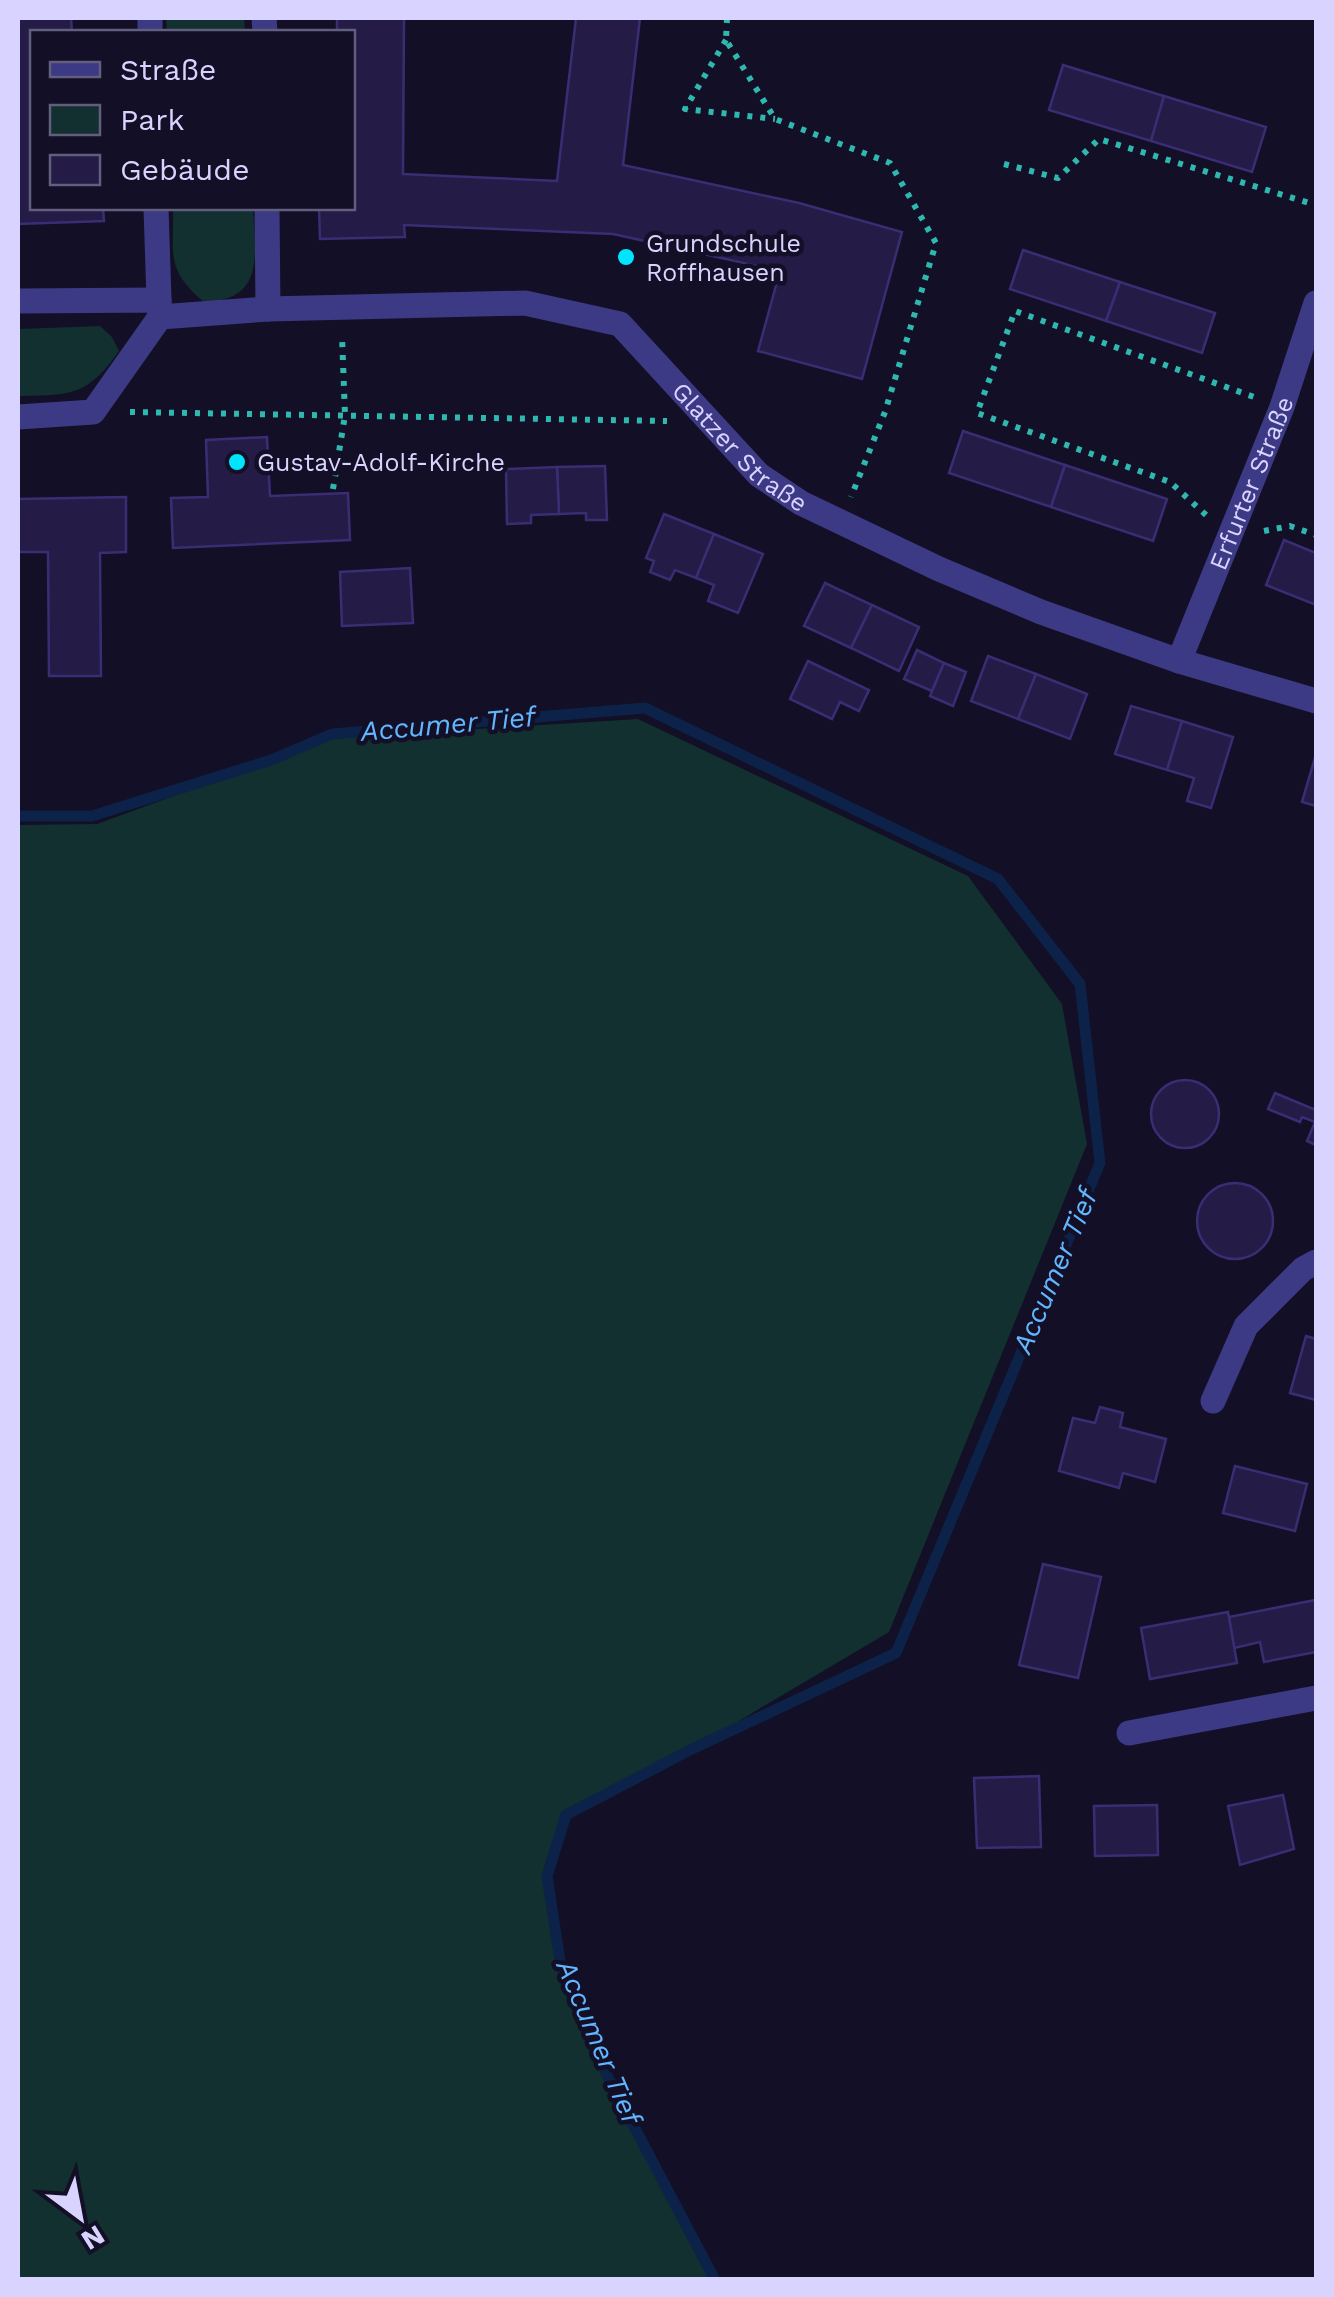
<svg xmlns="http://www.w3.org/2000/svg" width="1334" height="2297" font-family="'Work Sans',sans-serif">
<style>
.green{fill:#12302f}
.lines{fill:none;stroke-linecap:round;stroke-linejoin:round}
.stream{stroke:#0c2248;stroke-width:11}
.building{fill:#241b47;stroke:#3b2d73;stroke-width:2.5}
.path{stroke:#2fb8b0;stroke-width:6;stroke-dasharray:5 8;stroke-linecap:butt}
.minor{stroke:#3d3a85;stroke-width:25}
.poi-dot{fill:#00e5ff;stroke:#130f26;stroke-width:4}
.labels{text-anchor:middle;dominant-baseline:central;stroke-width:9;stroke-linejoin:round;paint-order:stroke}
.poi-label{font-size:25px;fill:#d9d4ff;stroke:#130f26;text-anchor:start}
.street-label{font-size:25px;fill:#d9d4ff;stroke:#130f26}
.water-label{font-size:28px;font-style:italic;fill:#62b6ff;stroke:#130f26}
</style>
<rect width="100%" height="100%" fill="#130f26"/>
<g class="green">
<path d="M166,18H244L245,32H167Z"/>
<path d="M173,208H253C255,254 266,300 204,302C165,269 174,255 173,208Z"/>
<path d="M100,326L112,337L119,351C87,397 70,395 18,396V329Z"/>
<path d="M638,719L968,876L1062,1004L1087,1144L889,1632L690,1750L566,1816L547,1876L561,1967L608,2077L715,2279H18V825L97,824L332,738Z"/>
</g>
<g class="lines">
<path class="stream" d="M18,816H92L271,760L332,734L645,708L998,879L1080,984L1100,1163L896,1653L690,1750L566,1815L547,1876L561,1967L608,2077L715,2280"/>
</g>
<g class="building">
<path d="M18,18H71L72,32H32V208H103L104,221L18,224Z"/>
<path d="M337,18H404L403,174L557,181L576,18H640L623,165L799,203L902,232L862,379L758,351L780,271L613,234L404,225L405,237L320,239L319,208H352V32H337Z"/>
<path d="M1063,65L1164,96L1151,141L1049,110Z"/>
<path d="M1164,96L1266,127L1252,172L1151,141Z"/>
<path d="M1023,250L1120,282L1106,321L1010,289Z"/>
<path d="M1120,282L1215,313L1202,353L1106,321Z"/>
<path d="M963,431L1065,465L1051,507L949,473Z"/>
<path d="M267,437L270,496L348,493L350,540L173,548L171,498L208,497L206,440Z"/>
<path d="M1065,465L1167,499L1153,541L1051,507Z"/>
<path d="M605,466L607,520H586V513L559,514L557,467Z"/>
<path d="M557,467L559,514L531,515V523L507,524L506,469Z"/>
<path d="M126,497V552L100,553L101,676H49L48,552H18V499Z"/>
<path d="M664,514L714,534L696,578L675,570L670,580L650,572L654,561L646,558Z"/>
<path d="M714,534L763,554L738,613L708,601L714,585L696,578Z"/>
<path d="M1284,540L1316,553V605L1266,585Z"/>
<path d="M410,568L413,623L342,626L340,572Z"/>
<path d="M825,583L872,605L851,648L804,626Z"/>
<path d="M872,605L919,627L899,671L851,648Z"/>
<path d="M917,650L944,663L932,691L904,679Z"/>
<path d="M988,656L1036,674L1018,719L971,701Z"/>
<path d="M808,661L869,690L859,711L840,702L832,719L790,699Z"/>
<path d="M944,663L966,672L953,706L930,696Z"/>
<path d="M1036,674L1087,694L1070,739L1018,719Z"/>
<path d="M1131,706L1182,721L1167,770L1115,754Z"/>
<path d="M1182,721L1233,737L1211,808L1187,801L1194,778L1167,770Z"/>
<path d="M1316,754V806L1302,802Z"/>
<circle cx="1185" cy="1114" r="34"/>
<path d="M1275,1093L1316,1110V1145L1307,1141L1315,1122L1302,1117L1300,1122L1268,1109Z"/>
<circle cx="1235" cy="1221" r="38"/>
<path d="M1306,1336L1316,1339V1400L1290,1393Z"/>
<path d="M1100,1407L1123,1413L1120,1427L1166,1439L1155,1482L1123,1473L1119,1488L1059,1471L1073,1418L1095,1423Z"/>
<path d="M1235,1466L1307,1484L1295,1531L1223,1513Z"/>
<path d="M1043,1564L1101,1577L1078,1678L1019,1665Z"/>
<path d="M1315,1600L1316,1652L1264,1662L1260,1642L1234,1648L1229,1617Z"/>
<path d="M1228,1612L1237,1663L1150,1679L1141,1628Z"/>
<path d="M1039,1776L1041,1847L977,1848L974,1778Z"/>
<path d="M1283,1795L1294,1849L1240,1865L1228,1806Z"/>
<path d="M1157,1805L1158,1855L1095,1856L1094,1806Z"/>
</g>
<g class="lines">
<g class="path">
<path d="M727,18L726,40L775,119L890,163L936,243L885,412L851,497"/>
<path d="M726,40L685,109L775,119"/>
<path d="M1004,164L1058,178L1099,139L1316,205"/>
<path d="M130,412L667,421"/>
<path d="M333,489L345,415L342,336"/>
<path d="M1206,515L1170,482L977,413L1015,311L1254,397"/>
<path d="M1264,531L1290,526L1316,535"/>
</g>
<g class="minor">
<path d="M150,18V32"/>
<path d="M264,18L265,32"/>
<path d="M156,208L159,300"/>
<path d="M267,208L268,309"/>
<path d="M18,301L159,300L160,317"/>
<path id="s1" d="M160,317L268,309L525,303L620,324L759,475L801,503L939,569L1041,612L1179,661L1316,701"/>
<path d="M18,417L93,412L160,317"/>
<path id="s2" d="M1179,661L1282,407L1316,303"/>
<path d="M1213,1401L1246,1326L1303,1269L1316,1262"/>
<path d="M1129,1733L1316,1698"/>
</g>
</g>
<g class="poi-dot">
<circle cx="626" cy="257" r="10"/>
<circle cx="237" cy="462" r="10"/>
</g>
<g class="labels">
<g class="poi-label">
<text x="646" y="243">Grundschule<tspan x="646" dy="29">Roffhausen</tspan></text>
<text x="257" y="462">Gustav-Adolf-Kirche</text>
</g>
<g class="street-label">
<text stroke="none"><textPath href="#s1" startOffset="635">Glatzer Straße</textPath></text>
<text stroke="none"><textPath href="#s2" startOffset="192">Erfurter Straße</textPath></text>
</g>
<g class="water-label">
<text transform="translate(448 724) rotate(-5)">Accumer Tief</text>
<text transform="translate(1055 1271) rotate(-67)">Accumer Tief</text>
<text transform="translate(599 2042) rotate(67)">Accumer Tief</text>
</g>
</g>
<rect width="1334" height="2297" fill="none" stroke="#d9d4ff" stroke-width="40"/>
<rect x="30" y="30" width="325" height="180" fill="#130f26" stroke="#625e7d" stroke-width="2.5"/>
<rect x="50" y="62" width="50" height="15" fill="#3d3a85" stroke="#625e7d" stroke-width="2.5"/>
<text x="120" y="80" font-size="30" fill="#d9d4ff">Straße</text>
<rect x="50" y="105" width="50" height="30" fill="#12302f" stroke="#625e7d" stroke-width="2.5"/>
<text x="120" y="130" font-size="30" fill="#d9d4ff">Park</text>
<rect x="50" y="155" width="50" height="30" fill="#241b47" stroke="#625e7d" stroke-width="2.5"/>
<text x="120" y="180" font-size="30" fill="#d9d4ff">Gebäude</text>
<g transform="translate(80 2217) rotate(148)" stroke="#130f26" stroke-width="8" paint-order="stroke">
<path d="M0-8L18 38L0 25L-18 38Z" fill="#d9d4ff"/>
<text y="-15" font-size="28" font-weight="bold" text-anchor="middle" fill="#d9d4ff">N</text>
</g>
</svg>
